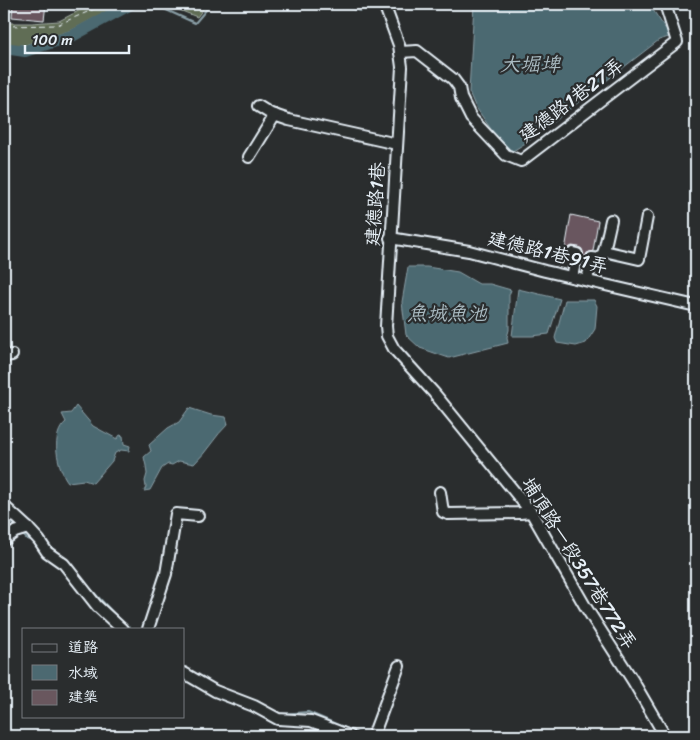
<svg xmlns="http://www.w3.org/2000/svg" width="700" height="740" font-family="Sriracha,'LXGW WenKai TC',sans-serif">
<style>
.green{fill:#616d54;stroke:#a4afa6}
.water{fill:#4c6971;stroke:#8a9fa7}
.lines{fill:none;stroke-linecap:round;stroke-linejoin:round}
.stream{stroke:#8a9fa7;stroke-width:2}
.river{stroke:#4c6971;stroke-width:12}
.building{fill:#69575e;stroke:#e8f1f8}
.minor-casing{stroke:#e8f1f8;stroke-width:14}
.path{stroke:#e8f1f8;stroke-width:1;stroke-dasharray:5 4;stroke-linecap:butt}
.minor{stroke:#2a2d2e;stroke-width:10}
.labels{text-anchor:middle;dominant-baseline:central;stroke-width:4.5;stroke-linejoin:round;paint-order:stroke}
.street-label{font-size:19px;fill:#e8f1f8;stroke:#2a2d2e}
.water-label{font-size:20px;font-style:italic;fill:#aabbc2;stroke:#2a2d2e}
</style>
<rect width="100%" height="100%" fill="#2a2d2e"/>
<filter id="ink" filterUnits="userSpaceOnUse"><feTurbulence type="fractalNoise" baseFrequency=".02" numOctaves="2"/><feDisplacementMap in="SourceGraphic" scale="10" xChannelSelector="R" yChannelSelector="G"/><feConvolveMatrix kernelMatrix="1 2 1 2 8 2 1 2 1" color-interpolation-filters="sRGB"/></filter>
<g filter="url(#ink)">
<g class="green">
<path d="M92,4H121L72,30L25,45L4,44V23H32L59,21Z"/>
<path d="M164,4H207L197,17Z"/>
</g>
<g class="water">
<path d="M474,4H649L665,28L674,29L675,35L659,40L527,142L513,151H506L475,106L469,92Z"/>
<path d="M408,267H427L458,272L479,284H490L511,290L509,295V330L507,337L508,343L449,358L420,348L406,335L402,302Z"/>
<path d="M518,289L560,299L549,334L532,336H512Z"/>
<path d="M565,300H594L597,306L595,329L586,343L576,346L557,343L555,338Z"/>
<path d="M76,406L93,426L117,439L120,435L123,436L124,444L130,446L129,451L121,450L115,453L112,461L93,483L84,480L68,482C57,468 50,434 66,422L62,414L71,413Z"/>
<path d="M189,408L211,415L226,417L228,424C215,436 207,452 194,464L179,461L172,465L168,464L162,468L150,490L144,491L146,487L145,481L147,474L146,466L144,457L151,451L149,445L168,428L179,422Z"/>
</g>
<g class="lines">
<g class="stream">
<path d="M153,4L195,23L211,4H215"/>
<path d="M331,4L361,11"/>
<path d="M4,517L15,527"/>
<path d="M22,534L27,539L35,541"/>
<path d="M47,544L49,545L58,554"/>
<path d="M83,581L121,621L131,629"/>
<path d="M211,683L231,692"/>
<path d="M272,710L281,714L308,712L364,736"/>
</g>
<path class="river" d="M4,48L25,51L74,35L131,4"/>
</g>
<g class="building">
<path d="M13,4H46L44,20L12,17Z"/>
<path d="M571,215L598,221L593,251L587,253L585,257H583L582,249L579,247L572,246L565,250Z"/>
</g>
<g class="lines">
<g class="minor-casing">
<g id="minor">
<path d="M384,4L399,45L402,67L386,326L387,336L394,349L434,393L531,512L585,606L633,681L665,736"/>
<path d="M400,52L417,51L453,79L459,87L461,98L471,118L506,155L521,161L677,42L665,4"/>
<path d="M258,106L271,114L289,120L397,144"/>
<path d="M249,157L275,115"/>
<path d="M390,238L469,251L545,271L696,306"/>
<path d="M604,251L639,259L647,217"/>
<path d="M572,277L577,254L573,253"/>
<path d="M587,280L592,258L600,259L604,251L611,220"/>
<path d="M4,359V356L12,355"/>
<path d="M440,492L443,512L448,514L520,513L531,512"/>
<path d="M4,506L28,528L39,540L47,552L64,564L97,606L122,629"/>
<path d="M4,540L15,532L28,528"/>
<path d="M148,629L166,574L176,514L198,516"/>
<path d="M184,673L215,691L254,706L278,719L311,721L350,736"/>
<path d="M373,736L399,666"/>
</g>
</g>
<path class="path" d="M4,26L57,25L106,4"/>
<use href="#minor" class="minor"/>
</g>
</g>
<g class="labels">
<g class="street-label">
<text transform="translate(571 100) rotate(-37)">建德路1巷27弄</text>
<text transform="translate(375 204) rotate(-86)">建德路1巷</text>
<text transform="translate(548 252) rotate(14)">建德路1巷91弄</text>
<text transform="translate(579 563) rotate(58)">埔頂路一段357巷772弄</text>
</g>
<g class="water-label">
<text x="530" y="64">大堀埤</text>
<text x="447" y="313">魚城魚池</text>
</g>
</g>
<rect width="700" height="740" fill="none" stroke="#2a2d2e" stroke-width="20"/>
<rect x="10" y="10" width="680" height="720" fill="none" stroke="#e8f1f8" stroke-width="2" filter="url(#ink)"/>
<rect x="22" y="628" width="162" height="90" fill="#2a2d2e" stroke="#767b7f"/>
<rect x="32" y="644" width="25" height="8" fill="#2a2d2e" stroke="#767b7f"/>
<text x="68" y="652" font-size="15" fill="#e8f1f8">道路</text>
<rect x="32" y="665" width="25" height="15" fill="#4c6971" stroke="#767b7f"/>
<text x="68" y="678" font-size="15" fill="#e8f1f8">水域</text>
<rect x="32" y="690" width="25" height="15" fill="#69575e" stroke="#767b7f"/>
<text x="68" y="702" font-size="15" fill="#e8f1f8">建築</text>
<path d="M25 45v8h104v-8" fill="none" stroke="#e8f1f8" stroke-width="2.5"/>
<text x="32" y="45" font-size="15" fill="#e8f1f8" stroke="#2a2d2e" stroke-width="4" paint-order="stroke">100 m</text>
</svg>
